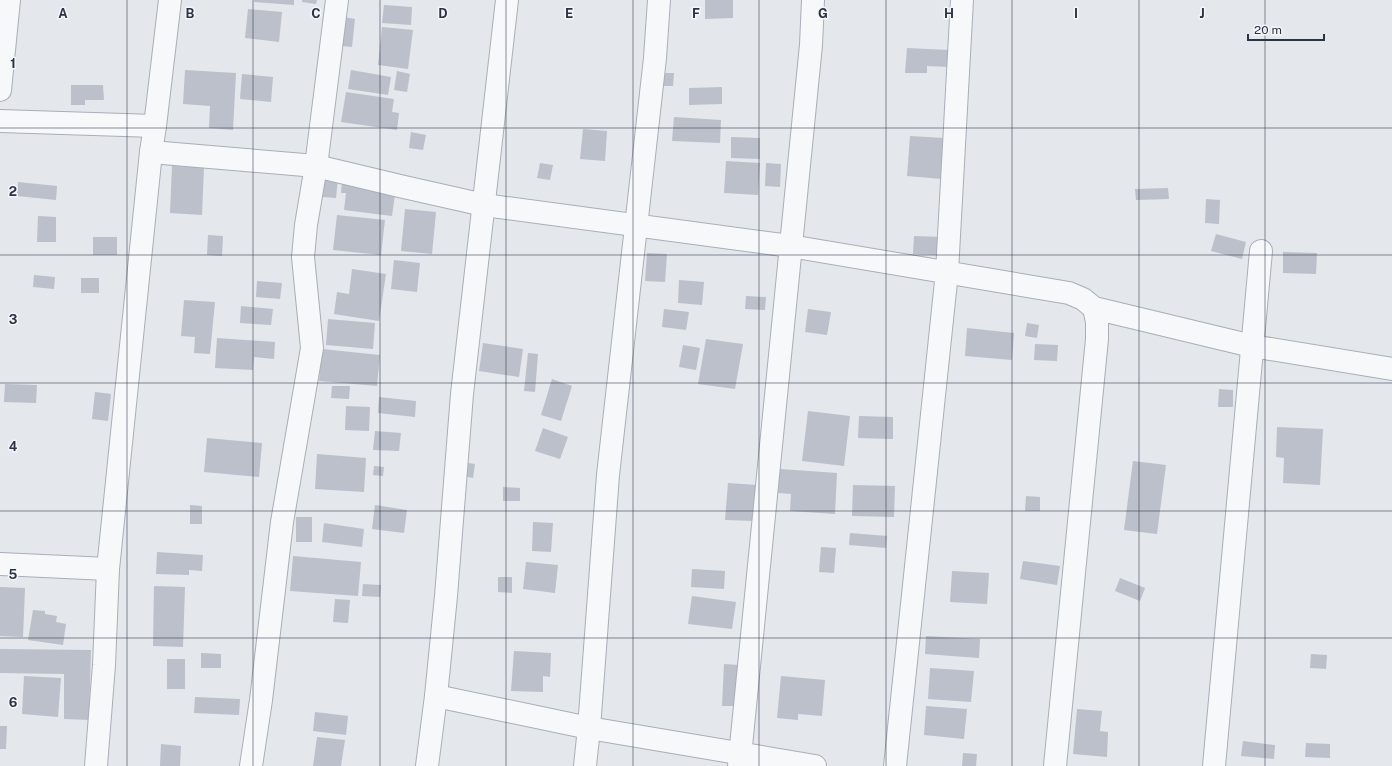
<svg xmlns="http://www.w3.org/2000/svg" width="1392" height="766" font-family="'Public Sans',sans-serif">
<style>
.building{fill:#bbc0ca}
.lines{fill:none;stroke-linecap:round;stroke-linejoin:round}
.minor-casing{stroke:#a9aeb7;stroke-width:24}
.minor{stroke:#f7f8fa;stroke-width:22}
.grid{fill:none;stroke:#2b3445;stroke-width:1;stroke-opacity:0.55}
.grid-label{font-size:13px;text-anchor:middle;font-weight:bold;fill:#2b3445;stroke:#f4f6f9;stroke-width:3;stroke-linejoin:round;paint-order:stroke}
</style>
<rect width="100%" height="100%" fill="#e4e7ec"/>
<g class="building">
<path d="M254,0H294V5L254,2Z"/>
<path d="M302,0H317L316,4L302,2Z"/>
<path d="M705,0H733V18L705,19Z"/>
<path d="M384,5L412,7L411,25L382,23Z"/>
<path d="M248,9L282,12L279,42L245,38Z"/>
<path d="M344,17L355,19L352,47L341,46Z"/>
<path d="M382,27L413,30L408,69L378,65Z"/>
<path d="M907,48L949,50V67L927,66V73H905Z"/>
<path d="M185,70L236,73L233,130L209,128L210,106L183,104Z"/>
<path d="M351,70L391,77L388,95L348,89Z"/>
<path d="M397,71L410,74L407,92L394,90Z"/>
<path d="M661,73H674L673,86H660Z"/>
<path d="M242,74L273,77L271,102L240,99Z"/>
<path d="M71,85H103L104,100H85V105H71Z"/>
<path d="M722,87V104L689,105V88Z"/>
<path d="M346,92L394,99L392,112L399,113L397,130L341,122Z"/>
<path d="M674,117L721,120L720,143L672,141Z"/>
<path d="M583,129L607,131L605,161L580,159Z"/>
<path d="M411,132L426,135L423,150L409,148Z"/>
<path d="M910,136L944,138L942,179L907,176Z"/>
<path d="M731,137L760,138V159L731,158Z"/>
<path d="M726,161L760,163L758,195L724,193Z"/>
<path d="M540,163L553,165L550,180L537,178Z"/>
<path d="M766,163L781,164L780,187L765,186Z"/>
<path d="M172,166L204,167L202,215L170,213Z"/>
<path d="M324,178L338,179L336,198L323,197Z"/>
<path d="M342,180L396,187L392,216L344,210L346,193H341Z"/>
<path d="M18,182L57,186L56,200L17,196Z"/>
<path d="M1168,188L1169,199L1136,200L1135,189Z"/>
<path d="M1206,199L1220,200L1219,224L1205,223Z"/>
<path d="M405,209L436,212L432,254L401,251Z"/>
<path d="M337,215L385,220L381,255L333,250Z"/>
<path d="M38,216L56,217V242H37Z"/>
<path d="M1216,234L1246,242L1242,259L1211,251Z"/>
<path d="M208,235L223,236L222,256L207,255Z"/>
<path d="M914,236L942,237L941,255L913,254Z"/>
<rect x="93" y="237" width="24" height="18"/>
<path d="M1283,252L1317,253L1316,274L1283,273Z"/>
<path d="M647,253L667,254L665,282L645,281Z"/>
<path d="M394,260L420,263L417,292L391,289Z"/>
<path d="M352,269L386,274L379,321L334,314L337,292L349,294Z"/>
<path d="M34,275L55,277L54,289L33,287Z"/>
<rect x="81" y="278" width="18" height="15"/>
<path d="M679,280L704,282L702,305L678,303Z"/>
<path d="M257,281L282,283L280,299L256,297Z"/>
<path d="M746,296L766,297L765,310L745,309Z"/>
<path d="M184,300L215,302L210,354L194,353L195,337L181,336Z"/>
<path d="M241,306L273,309L271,325L240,323Z"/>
<path d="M664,309L689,312L686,330L662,327Z"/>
<path d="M808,309L831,312L827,335L805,332Z"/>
<path d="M328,319L375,323L373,349L326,345Z"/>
<path d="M1027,323L1039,325L1037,338L1025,336Z"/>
<path d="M967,328L1014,333L1012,360L965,356Z"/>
<path d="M217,338L275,342L274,359L254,357L253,370L215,368Z"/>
<path d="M706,339L743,344L735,389L698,384Z"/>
<path d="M483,343L523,349L519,377L479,371Z"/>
<path d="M1035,344L1058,345L1057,361L1034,360Z"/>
<path d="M683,345L700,348L696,370L679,367Z"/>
<path d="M322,349L380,355L377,386L319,381Z"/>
<path d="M528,353L538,354L535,392L524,391Z"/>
<path d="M552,379L572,386L561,421L541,415Z"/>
<path d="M5,384L37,385L36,403L4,402Z"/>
<path d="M332,386H350L349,399L331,398Z"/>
<path d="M1219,389L1233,390V407H1218Z"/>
<path d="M95,392L111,394L108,421L92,419Z"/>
<path d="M379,397L416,401L415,417L378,413Z"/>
<path d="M346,406L370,407L369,431L345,430Z"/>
<path d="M808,411L850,416L844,466L802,461Z"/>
<path d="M859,416L893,417V439L858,438Z"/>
<path d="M1277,427L1323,429L1320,485L1283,483L1284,458L1276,457Z"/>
<path d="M543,428L568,437L560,459L535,451Z"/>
<path d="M375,431L401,433L399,451L373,450Z"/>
<path d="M207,438L262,443L259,477L204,472Z"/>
<path d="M317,454L366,458L364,492L315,489Z"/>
<path d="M1133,461L1166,465L1157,534L1124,530Z"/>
<path d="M460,462L475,464L473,478L458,475Z"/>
<path d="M374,466L384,467L383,476L373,475Z"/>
<path d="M780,469L837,473L835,514L790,511L791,494L778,493Z"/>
<path d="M728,483L757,485L755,521L725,520Z"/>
<path d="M853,485L895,486L894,517L852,516Z"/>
<path d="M503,487L520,488V501H503Z"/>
<path d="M1026,496L1040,497V511H1025Z"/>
<path d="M190,505L202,506V524H190Z"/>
<path d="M375,505L407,510L404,533L372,529Z"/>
<rect x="296" y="517" width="16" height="25"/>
<path d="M533,522L553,523L551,552L532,551Z"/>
<path d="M324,523L364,529L362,547L322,542Z"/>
<path d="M850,533L887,536L886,548L849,545Z"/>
<path d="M821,547L836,548L834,573L819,572Z"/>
<path d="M157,552L203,555L202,571L189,570V575L156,574Z"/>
<path d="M293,556L361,562L358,596L290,591Z"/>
<path d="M1023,561L1060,566L1057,585L1020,579Z"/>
<path d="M526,562L558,565L555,593L523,589Z"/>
<path d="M692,569L725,571L724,589L691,587Z"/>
<path d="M952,571L989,573L987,604L950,602Z"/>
<path d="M498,577H512V593L498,592Z"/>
<path d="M1120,578L1145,588L1140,601L1115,591Z"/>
<path d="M363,584L381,585L380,597L362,596Z"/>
<path d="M154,586L185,587L183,647L153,646Z"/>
<path d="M0,587L25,588L23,637L0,636Z"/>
<path d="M692,596L736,602L732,629L688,624Z"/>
<path d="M335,599L350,600L348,623L333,622Z"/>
<path d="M33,610L45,611V614L57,616L56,622L66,624L63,645L28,640Z"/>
<path d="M926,636L980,639L979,658L925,654Z"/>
<path d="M0,649L91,650L89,720L64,719V674L0,673Z"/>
<path d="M514,651L551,653L550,677L543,676V692L511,691Z"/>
<path d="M201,653L221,654V668H201Z"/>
<path d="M1311,654L1327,655L1326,669L1310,668Z"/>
<rect x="167" y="659" width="18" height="30"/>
<path d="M724,664L739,665L737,706H722Z"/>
<path d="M930,668L974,671L971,702L928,699Z"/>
<path d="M24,676L61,678L58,717L22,714Z"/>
<path d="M781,676L825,680L822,716L798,714V720L777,718Z"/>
<path d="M195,697L240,699L239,715L194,713Z"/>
<path d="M926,706L967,709L964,739L924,735Z"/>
<path d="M1077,709L1102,711L1100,731L1108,732L1107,757L1073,754Z"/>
<path d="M315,712L348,716L346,735L313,731Z"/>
<path d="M0,726H7L6,749H0Z"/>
<path d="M317,737L345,740L341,766H313Z"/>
<path d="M1243,741L1275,745L1274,759L1241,756Z"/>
<path d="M1306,743L1330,744V758L1305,757Z"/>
<path d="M161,744L181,746L180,766H160Z"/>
<path d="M963,753L977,754L976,766H962Z"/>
</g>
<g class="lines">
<g class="minor-casing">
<g id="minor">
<path d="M0,90L9,0"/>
<path d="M0,121L155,126"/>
<path d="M151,152L316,166L404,187L484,205L790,246L1069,293L1083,299L1094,308L1252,346L1392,369"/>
<path d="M0,564L108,569"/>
<path d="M436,696L589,728L815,766"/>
<path d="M96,766L104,665L108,569L151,152L155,126L170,0"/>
<path d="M251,766L261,700L282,522L312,348L303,257L306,225L316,166L337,0"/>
<path d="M427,766L436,696L446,596L462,394L507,0"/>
<path d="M585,766L589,728L608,475L655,58L659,0"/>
<path d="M739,766L811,45L813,0"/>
<path d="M895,766L947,272L962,0"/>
<path d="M1055,766L1097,339V322L1094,308"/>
<path d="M1214,766L1261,251"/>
</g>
</g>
<use href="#minor" class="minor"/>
</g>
<path class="grid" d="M127,0V766M253,0V766M380,0V766M506,0V766M633,0V766M759,0V766M886,0V766M1012,0V766M1139,0V766M1265,0V766M0,128H1392M0,255H1392M0,383H1392M0,511H1392M0,638H1392"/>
<g class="grid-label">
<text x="63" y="18">A</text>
<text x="190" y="18">B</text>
<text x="316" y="18">C</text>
<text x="443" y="18">D</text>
<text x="569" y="18">E</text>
<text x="696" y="18">F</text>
<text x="823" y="18">G</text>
<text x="949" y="18">H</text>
<text x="1076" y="18">I</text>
<text x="1202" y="18">J</text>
<text x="13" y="68">1</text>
<text x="13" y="196">2</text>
<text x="13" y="324">3</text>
<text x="13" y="451">4</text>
<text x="13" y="579">5</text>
<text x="13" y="707">6</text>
</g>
<path d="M1248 34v6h76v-6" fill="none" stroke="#2b3445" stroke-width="2"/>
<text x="1254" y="34" font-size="12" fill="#2b3445" stroke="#f4f6f9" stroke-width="3" paint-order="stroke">20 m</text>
</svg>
